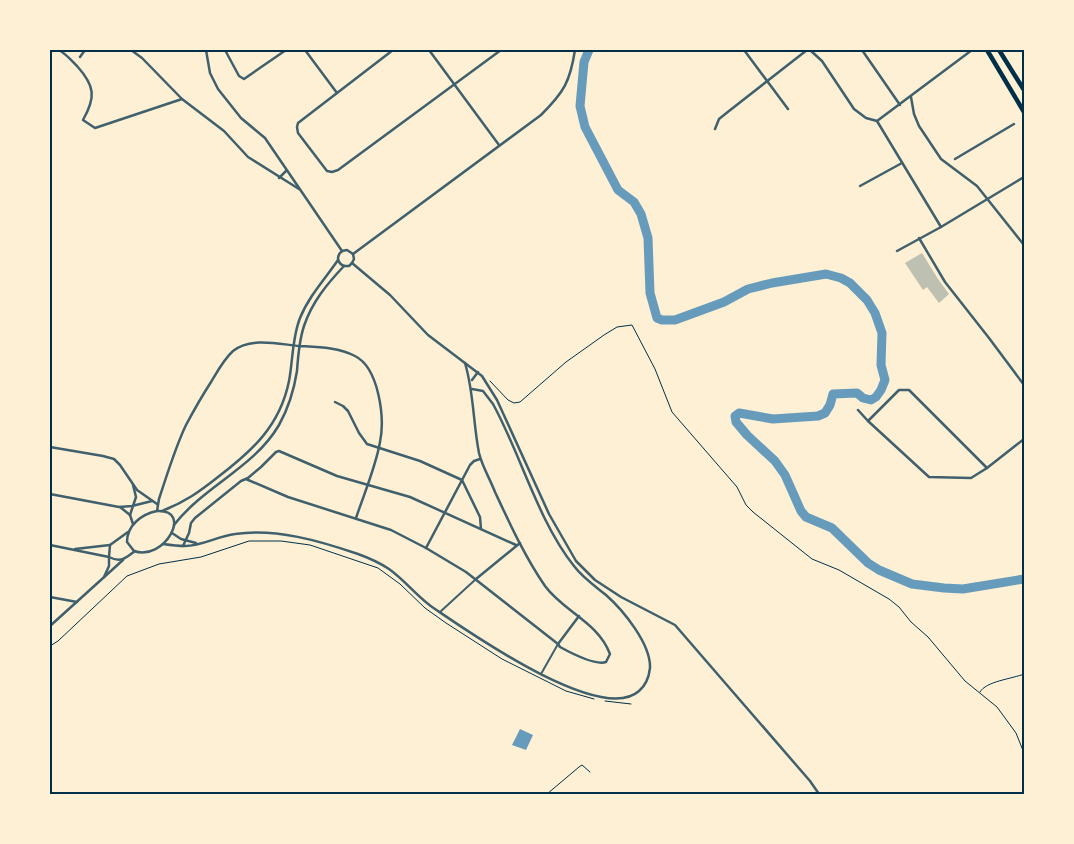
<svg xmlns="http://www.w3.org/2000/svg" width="1074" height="844" font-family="Manrope,sans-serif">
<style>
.water{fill:#669bbc}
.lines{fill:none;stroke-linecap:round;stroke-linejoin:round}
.river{stroke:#669bbc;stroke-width:9}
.building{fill:#bec0b2}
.path{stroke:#003049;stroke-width:1}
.pedestrian{stroke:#3f606c;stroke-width:2}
.minor{stroke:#3f606c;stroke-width:2.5}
.trunk{stroke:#003049;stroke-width:4.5}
.neatline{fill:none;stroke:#003049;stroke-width:2}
</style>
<rect width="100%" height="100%" fill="#fdf0d5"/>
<path class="water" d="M520,729L533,735L526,750L512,745Z"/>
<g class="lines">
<path class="river" d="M589,50L584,62L580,106L585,127L618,190L634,202L641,214L648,238L650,293L657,318L662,320H675L724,302L748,289L772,283L826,274L841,278L850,283L867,300L875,313L882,333L881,365L885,380L881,390L876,397L871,400L863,398L857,393L833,394L830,405L825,413L818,416L773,419L739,413L735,416L736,422L747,435L775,461L785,475L801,511L806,517L832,528L868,563L879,570L912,584L944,588L963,589L1024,579"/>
</g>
<path class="building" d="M922,253L938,279L949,294L939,303L927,287L923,290L905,263Z"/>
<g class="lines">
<g class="path">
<path d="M490,381L508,400L514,403L520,402L566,362L604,335L617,327L632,325L655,369L672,412L737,487L746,505L753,512L812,559L839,570L889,599L899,607L911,622L928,637L965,681L997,707L1016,733L1024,753"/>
<path d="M50,646L58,641L127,576L159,564L201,557L249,541H281L310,545L378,568L400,584L425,608L446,623L502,659L566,691L594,699"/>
<path d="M980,692C986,681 1012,679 1024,674"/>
<path d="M605,701L631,704"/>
<path d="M547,794L579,767L582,765L590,772"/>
</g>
<g class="pedestrian">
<path d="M440,612L476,579"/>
<path d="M541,674L558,644"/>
</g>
<g class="minor">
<path d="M59,50C66,54 71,60 77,66C95,86 96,97 83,120L95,128L182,99"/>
<path d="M131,50L142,58L182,99L224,131L248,157L299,189"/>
<path d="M206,50L210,73L218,89L241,118L265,138L342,251"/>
<path d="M225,50L239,76L244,79L286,50"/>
<path d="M305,50L337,93"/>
<path d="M393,50L298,123L297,127L298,133L327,171L332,172L338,170L501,50"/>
<path d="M429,50L499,145"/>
<path d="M744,50L788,109"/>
<path d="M810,50L822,61L854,109L866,118L877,121L941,227"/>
<path d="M862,50L900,105"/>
<path d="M50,52L54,50"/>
<path d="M80,57L85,50"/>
<path d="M911,97L914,114L919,126L941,159L977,186L1024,245"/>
<path d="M877,121L972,50"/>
<path d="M715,129L719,119L729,111L807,50"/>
<path d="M955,159L1014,124"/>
<path d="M279,178L286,171"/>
<path d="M860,186L902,163"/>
<path d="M919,238L945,282L989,338L1024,385"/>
<path d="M342,251C336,256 337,263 344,266"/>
<path d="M342,251L347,250L353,254"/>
<path d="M897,251L941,227L1024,177"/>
<path d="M353,254L541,115C564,92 570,82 575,50"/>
<path d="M352,263L390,295L428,335L482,376L497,400L549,514L576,561L595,580L621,597L675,625L810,781L819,794"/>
<path d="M352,263L354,259L353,254"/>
<path d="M344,266H349L352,263"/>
<path d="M472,380L478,372"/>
<path d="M335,402L343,406L348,411L359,433L367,444L420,461L462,480L480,517L481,529"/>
<path d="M858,410L868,421L929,477L971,478L987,468L1024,439"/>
<path d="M868,421L899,390H909L987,468"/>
<path d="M50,447L103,456L114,459L120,465L137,490L157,504"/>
<path d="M246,479L288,497L391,530L426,548L466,572L558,644L560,647C571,653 595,666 606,662L610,654C598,622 564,612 545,586C525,557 510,524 495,492C490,479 482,466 479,453C473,423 474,393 465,363"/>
<path d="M50,494L119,507L132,506L152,501"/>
<path d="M120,507L130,515L133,524"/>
<path d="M157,511L159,499C167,475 175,448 186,425C194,410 202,396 211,382C217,372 224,359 233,351C251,337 278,344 299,346C317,347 338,347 355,356C379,368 385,418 380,442C376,466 364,494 356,518"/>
<path d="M157,511C194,509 164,562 134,551L127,542C127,525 142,514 157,511Z"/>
<path d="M162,511C185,502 199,492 218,477C252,451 280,426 289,381C293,360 292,338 300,318C309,296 325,279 338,260"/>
<path d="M130,515L136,497L133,485"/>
<path d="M174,525C204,486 254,468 279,425C288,409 294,390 297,371C298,356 299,341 304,326C312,302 327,284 344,266"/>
<path d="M128,532L110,545L109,557C121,563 126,558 135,551"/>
<path d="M172,533L181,539L196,543"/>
<path d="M163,544C170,545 178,546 185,546C202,546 218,536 235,534C276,528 320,541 358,554C369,558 380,563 389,569C406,581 418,598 435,609C469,632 601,725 639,691C646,685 649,677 650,668C651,644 623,610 606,595C595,586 583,578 574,566C538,521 521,455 493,404L483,391L472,389"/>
<path d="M50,545L109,557V566L104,577"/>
<path d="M183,546L189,533L191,523L195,518L241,481L248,478L261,467L276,452L279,451L337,476L410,497L516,545"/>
<path d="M426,548L470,465L474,461L480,459"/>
<path d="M75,549L110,545"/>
<path d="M476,579L520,543"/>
<path d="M50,597L77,602"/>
<path d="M50,626L123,560"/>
<path d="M558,644L579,616"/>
</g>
<g class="trunk">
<path d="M987,50L1024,112"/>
<path d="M999,50L1024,90"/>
</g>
</g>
<rect width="1074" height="844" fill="none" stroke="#fdf0d5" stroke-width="102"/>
<rect x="51" y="51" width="972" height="742" class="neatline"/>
</svg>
